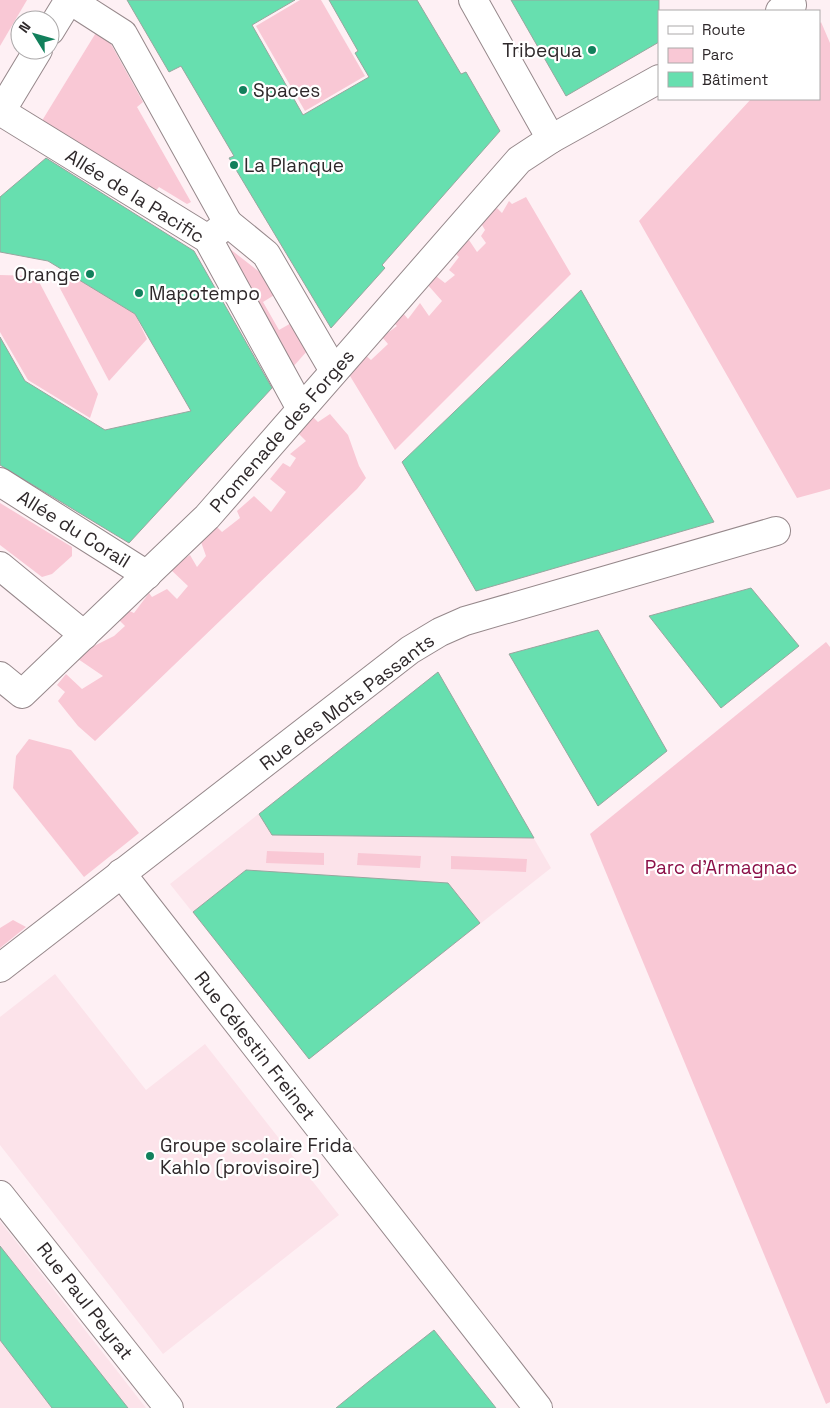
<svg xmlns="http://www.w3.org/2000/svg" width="830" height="1408" font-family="'Space Grotesk',sans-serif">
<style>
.built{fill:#fce3ea}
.green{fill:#f9c8d5}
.building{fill:#67dfaf;stroke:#98a69f}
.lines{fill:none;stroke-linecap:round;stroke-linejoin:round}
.minor-casing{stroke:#96888b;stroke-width:30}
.major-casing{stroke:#96888b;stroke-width:30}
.minor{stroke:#fff;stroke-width:28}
.major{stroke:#fff;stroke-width:28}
.poi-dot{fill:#12805c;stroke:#fff;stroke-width:2}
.labels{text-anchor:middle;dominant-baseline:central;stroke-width:4.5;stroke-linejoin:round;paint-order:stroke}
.poi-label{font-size:19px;fill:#2f292b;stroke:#fff;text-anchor:start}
.street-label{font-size:19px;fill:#2f292b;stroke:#fff}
.park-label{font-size:19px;fill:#8c1149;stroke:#fff}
</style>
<rect width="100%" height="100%" fill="#fef0f4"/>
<g class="built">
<path d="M438,672L551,868L309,1059L170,884Z"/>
<path d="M55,974L146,1090L205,1044L339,1215L163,1354L0,1145V1017Z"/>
<path d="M0,1221L146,1408H0Z"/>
</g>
<g class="green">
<path d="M0,0H27L0,46Z"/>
<path d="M300,0H321L365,76L305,111L256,26Z"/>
<path d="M821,22L830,43V489L797,498L639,221L751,99H819V25Z"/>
<path d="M97,31L106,35L143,102L137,107L191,202L187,204L159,187L154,193L40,124Z"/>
<path d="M526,197L571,274L395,450L350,376L364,354L371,360L388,344L382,337L397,326L392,321L403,313L408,319L420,303L429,316L442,301L427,284L432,273L445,283L455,275L449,270L459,257L454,252L469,240L477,252L486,243L481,236L485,230L479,220L497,208L502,213L509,201L512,204Z"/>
<path d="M230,249L266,277L276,294L263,302L279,330L293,322L308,350L292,368L226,253Z"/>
<path d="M0,275L36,276L98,394L90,418L28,380L0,332Z"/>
<path d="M73,276L135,314L147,339L109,381L54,277Z"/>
<path d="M330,414L348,435L359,466L366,478L357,489L95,741L78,726L58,701L65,692L57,685L66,674L82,689L103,676L78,659L88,640L94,646L114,636L125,626L117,618L127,610L134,613L149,593L152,597L167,589L177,599L188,586L169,568L190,555L197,567L206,556L201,542L214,524L222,532L240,518L237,511L254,496L271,512L286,492L270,479L283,463L290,467L296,458L290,454L306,441L299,434L312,416L318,422Z"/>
<path d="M0,503L72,547V556L52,574L42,577L0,545Z"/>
<path d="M826,642L830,647V1402L826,1404L590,834Z"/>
<path d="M29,739L71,750L139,833L84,877L13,788L16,756Z"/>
<path d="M267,851L324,853V865L266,863Z"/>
<path d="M358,853L421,856L420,868L357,865Z"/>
<path d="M451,856L527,859L526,872L451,869Z"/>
<path d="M13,920L26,927L0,948V928Z"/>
</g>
<g class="building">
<path d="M127,0H295L252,25L303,115L369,77L355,53L358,51L329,0H417L461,74L466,72L500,131L382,265L385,268L331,328L229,158L234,156L181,66L169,72Z"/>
<path d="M511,0H659V42L566,96Z"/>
<path d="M46,158L194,251L272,388L129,543L0,465V337L25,381L105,430L191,411L135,314L48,261L0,252V197Z"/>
<path d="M581,290L714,522L476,591L402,462Z"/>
<path d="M751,588L799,646L721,708L649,616Z"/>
<path d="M598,630L667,751L598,806L509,654Z"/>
<path d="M438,672L534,838L272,835L259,814Z"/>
<path d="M246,870L448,883L480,923L309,1059L193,912Z"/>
<path d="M0,1246L128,1408H52L0,1340Z"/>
<path d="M434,1330L496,1408H336L368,1382Z"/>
</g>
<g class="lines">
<g class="minor-casing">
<g id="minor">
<path d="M70,0L123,34L228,223L208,239"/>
<path d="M473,0L551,139"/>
<path d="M780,11L792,5"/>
<path d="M0,111L208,239L301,409"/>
<path d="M228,223L266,254L334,371"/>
<path d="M0,482L147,575"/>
<path d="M0,566L84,635"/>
<path d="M0,676L22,694L207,517L519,160L551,139L659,79"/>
<path d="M121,873L538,1408"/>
<path d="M0,968L410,650L440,632L465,621L776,531"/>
<path d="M0,1195L169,1408"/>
</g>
</g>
<g class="major-casing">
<g id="major">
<path d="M50,31L69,0"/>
<path d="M0,113L38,50"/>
</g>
</g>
<use href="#minor" class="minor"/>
<use href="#major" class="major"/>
</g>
<g class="poi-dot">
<circle cx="592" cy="50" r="5"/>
<circle cx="243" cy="90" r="5"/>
<circle cx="234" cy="165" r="5"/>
<circle cx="90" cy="274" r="5"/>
<circle cx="139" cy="293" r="5"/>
<circle cx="150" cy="1156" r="5"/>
</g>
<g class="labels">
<g class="poi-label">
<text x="582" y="50" text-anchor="end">Tribequa</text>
<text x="253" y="90">Spaces</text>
<text x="244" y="165">La Planque</text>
<text x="80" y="274" text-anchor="end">Orange</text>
<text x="149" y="293">Mapotempo</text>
<text x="160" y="1145">Groupe scolaire Frida<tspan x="160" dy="22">Kahlo (provisoire)</tspan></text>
</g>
<g class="street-label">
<text transform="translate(135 196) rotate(32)">Allée de la Pacific</text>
<text transform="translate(282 431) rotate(-49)">Promenade des Forges</text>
<text transform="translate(74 529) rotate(32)">Allée du Corail</text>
<text transform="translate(347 702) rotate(-37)">Rue des Mots Passants</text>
<text transform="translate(255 1046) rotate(52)">Rue Célestin Freinet</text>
<text transform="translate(85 1301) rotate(52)">Rue Paul Peyrat</text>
</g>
<g class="park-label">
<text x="721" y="867">Parc d'Armagnac</text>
</g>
</g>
<rect x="658" y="10" width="162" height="90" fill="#ffffff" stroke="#aca9aa"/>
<rect x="668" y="26" width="25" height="8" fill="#ffffff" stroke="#aca9aa"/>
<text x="702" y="35" font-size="15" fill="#2f292b">Route</text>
<rect x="668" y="48" width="25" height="15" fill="#f9c8d5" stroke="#aca9aa"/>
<text x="702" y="60" font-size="15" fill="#2f292b">Parc</text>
<rect x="668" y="72" width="25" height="15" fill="#67dfaf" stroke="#aca9aa"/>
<text x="702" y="85" font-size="15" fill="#2f292b">Bâtiment</text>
<g transform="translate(35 35) rotate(307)"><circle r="24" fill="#ffffff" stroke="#aca9aa"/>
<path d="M0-4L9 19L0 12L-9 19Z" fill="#12805c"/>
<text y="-8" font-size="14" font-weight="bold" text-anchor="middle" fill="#2f292b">N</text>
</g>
</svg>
